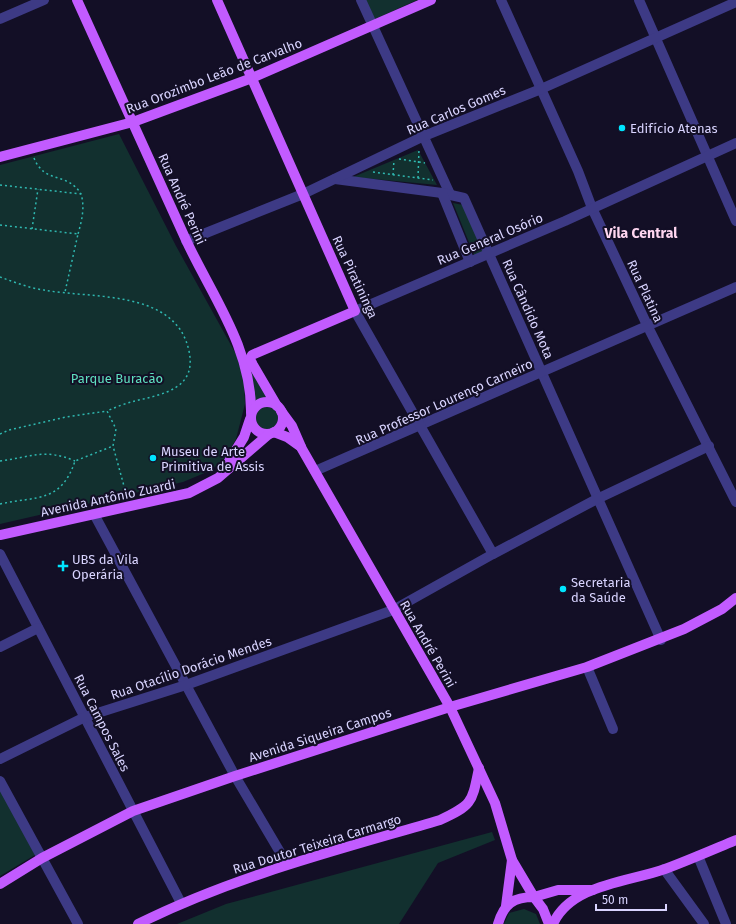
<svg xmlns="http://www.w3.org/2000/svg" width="736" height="924" font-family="'Fira Sans',sans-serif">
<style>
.green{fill:#12302f}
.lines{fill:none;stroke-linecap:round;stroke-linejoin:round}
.path{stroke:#2fb8b0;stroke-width:1.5;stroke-dasharray:2 3;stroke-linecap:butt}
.minor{stroke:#3d3a85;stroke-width:10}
.major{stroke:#c25bff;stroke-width:10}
.poi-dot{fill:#00e5ff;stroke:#130f26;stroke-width:1.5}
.labels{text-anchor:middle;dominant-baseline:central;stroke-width:4;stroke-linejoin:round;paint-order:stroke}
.street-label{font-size:13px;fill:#d9d4ff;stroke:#130f26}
.poi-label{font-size:13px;fill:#d9d4ff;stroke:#130f26;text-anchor:start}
.park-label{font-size:13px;fill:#5fe0c0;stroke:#130f26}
.neighbourhood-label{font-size:14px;font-weight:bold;fill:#ffd6f0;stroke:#130f26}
</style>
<rect width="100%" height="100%" fill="#130f26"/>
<g class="green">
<path d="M364,0H417L373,20Z"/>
<path d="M119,134L176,246L237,356L244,382L245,404L236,439L227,455L218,465L207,472L183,482L0,524V165Z"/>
<path d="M418,150L437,185L353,177Z"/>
<path d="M453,203L463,205L484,252L475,257Z"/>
<path d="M251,369L268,396L254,402Z"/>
<circle cx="267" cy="418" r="11"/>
<path d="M0,788L35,855L0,876Z"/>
<path d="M492,832L495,840L438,863L399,924H177L226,904Z"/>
<path d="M524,909L536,914L540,924H504L509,913Z"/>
</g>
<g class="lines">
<g class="path">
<path d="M34,158C45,185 67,171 81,194"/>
<path d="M399,159L425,163"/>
<path d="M373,172L433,180"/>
<path d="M393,175L394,160"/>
<path d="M418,178L419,149"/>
<path d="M0,185L81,194C85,207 82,220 78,234"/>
<path d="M0,225L78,234L65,292"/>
<path d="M32,229L38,189"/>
<path d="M0,277C14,282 29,288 44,290C92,299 176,289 189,351C197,389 163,394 135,401C126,403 116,407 107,411L116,429L113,446L127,497"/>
<path d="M0,434L9,430L66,417L107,411"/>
<path d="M0,461C31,457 45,448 75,461"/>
<path d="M0,504C37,496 61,503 75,461L113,446"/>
</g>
<g class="minor">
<path d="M361,0L450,194"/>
<path d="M501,0L578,171L592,208L648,327L736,502"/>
<path d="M639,0L736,221"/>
<path d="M0,19L44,0"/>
<path d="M335,179L442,193L464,198L661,640"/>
<path d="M442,193L470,262"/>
<path d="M186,241L303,194L424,136L541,89L736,2"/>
<path d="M315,471L736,287"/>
<path d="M94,514L235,776L287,864"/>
<path d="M0,554L181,903"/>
<path d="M493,554L355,311L565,221L736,143"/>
<path d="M0,647L38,628"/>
<path d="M587,667L613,729"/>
<path d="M0,759L85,717L186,685L393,610L493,554L597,499L709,446"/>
<path d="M0,781L78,924"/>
<path d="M698,856L726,924"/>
<path d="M664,869L704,924"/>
</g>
<g class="major">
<path d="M77,0C114,80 149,160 186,240C212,296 252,348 251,413"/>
<path d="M217,0L355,311L252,355L250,359L253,365L277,406"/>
<path d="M0,157L133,122L252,78L431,0"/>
<circle cx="267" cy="418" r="16"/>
<path d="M281,411L292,426L302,449L450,707L495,803L512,860L534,897L558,890H593"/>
<path d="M274,432L287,437L301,447"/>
<path d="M223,471L244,437L250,419"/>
<path d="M0,535L189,493L218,478L269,434"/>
<path d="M0,884L42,858L133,811L235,776L450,707L587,667L684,629L722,609L736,598"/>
<path d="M506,906L512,860"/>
<path d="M138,924C234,876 338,850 440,820C473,805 472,802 479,768"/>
<path d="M498,924C504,904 513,897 534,897L543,909L549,924"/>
<path d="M553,924C571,884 629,882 665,869C689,860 712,850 736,840"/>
</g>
</g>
<g class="poi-dot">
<circle cx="622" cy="128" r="4"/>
<circle cx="153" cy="458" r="4"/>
<path d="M61 560h4v4h4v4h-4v4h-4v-4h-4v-4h4z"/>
<circle cx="563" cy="589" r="4"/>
</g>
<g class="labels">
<g class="street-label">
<text transform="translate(214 76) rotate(-21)">Rua Orozimbo Leão de Carvalho</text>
<text transform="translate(456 110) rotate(-23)">Rua Carlos Gomes</text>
<text transform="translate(182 199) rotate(66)">Rua André Perini</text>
<text transform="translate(490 239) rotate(-23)">Rua General Osório</text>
<text transform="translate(355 277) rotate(65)">Rua Piratininga</text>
<text transform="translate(645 291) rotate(65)">Rua Platina</text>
<text transform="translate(528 309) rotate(66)">Rua Cândido Mota</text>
<text transform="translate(444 402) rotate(-24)">Rua Professor Lourenço Carneiro</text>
<text transform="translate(108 498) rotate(-12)">Avenida Antônio Zuardi</text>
<text transform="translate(428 644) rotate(60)">Rua André Perini</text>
<text transform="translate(191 668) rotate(-19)">Rua Otacílio Dorácio Mendes</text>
<text transform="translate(102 723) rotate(63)">Rua Campos Sales</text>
<text transform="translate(320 735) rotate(-18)">Avenida Siqueira Campos</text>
<text transform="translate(317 844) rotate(-17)">Rua Doutor Teixeira Carmargo</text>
</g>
<g class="poi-label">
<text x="630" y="128">Edifício Atenas</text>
<text x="161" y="451">Museu de Arte<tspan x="161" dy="15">Primitiva de Assis</tspan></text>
<text x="72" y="559">UBS da Vila<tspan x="72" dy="15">Operária</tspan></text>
<text x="571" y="582">Secretaria<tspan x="571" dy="15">da Saúde</tspan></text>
</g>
<g class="park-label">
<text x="117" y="378">Parque Buracão</text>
</g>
<g class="neighbourhood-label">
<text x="641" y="233">Vila Central</text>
</g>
</g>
<path d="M596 904v6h70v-6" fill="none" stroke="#d9d4ff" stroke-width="2"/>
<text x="602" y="904" font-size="12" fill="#d9d4ff" stroke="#130f26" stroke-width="3" paint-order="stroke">50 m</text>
</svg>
